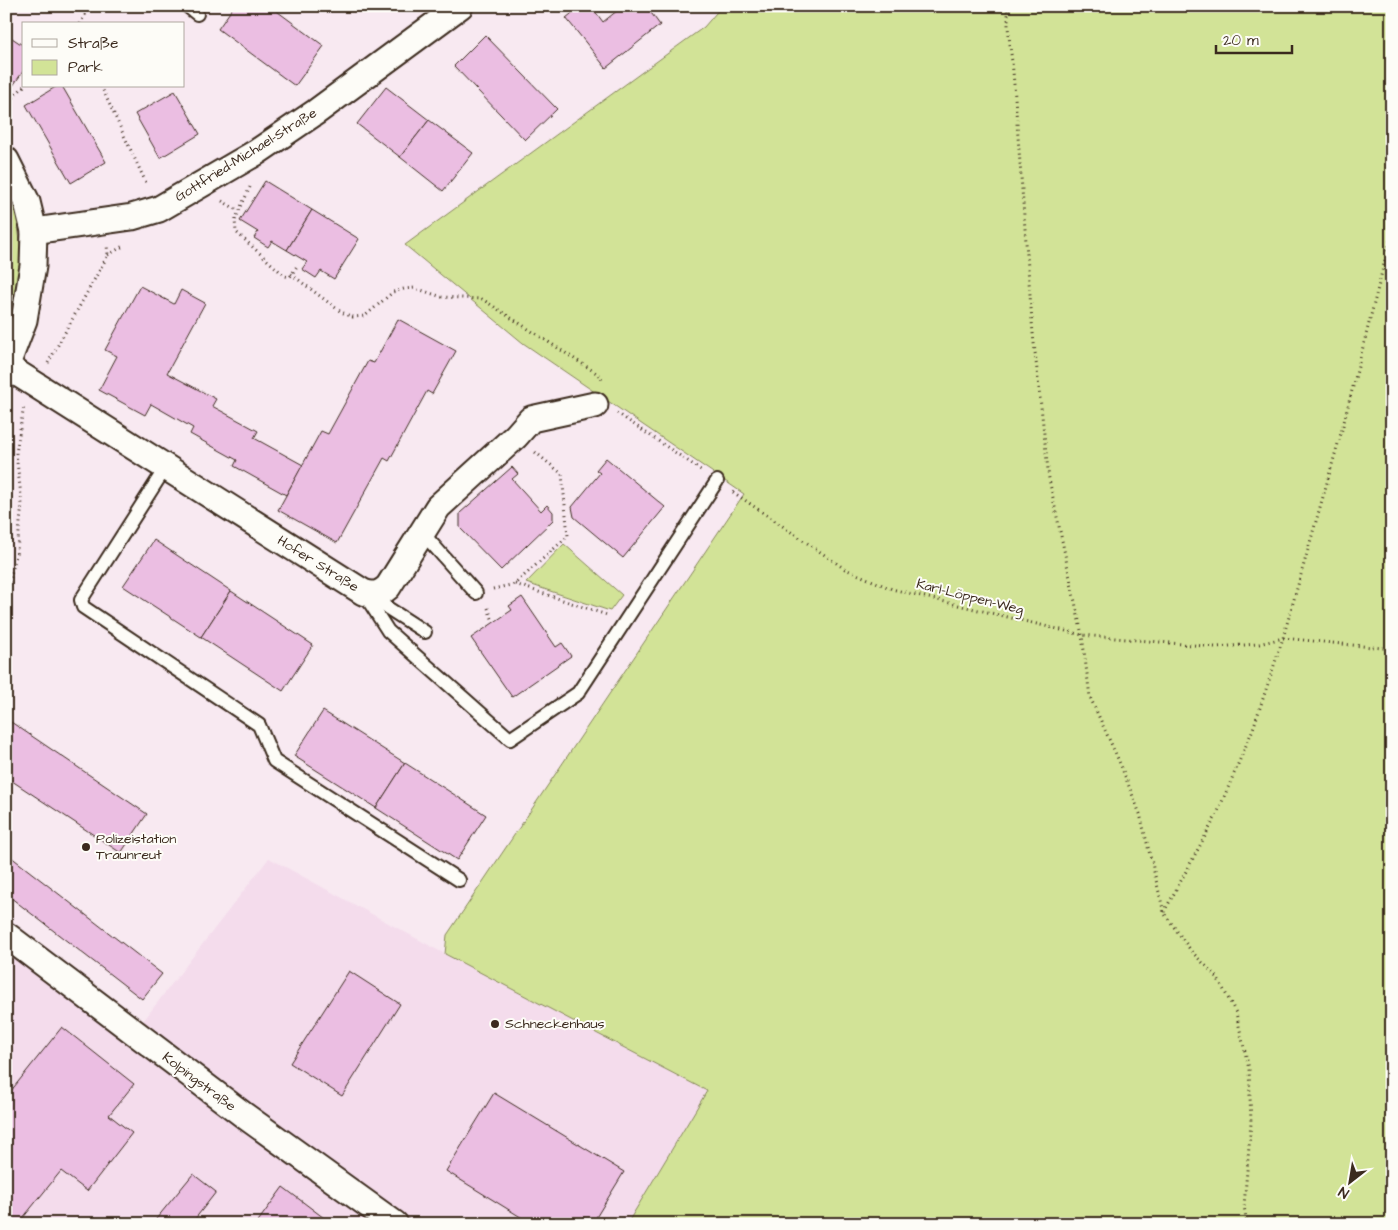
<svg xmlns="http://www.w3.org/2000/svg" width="1398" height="1230" font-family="'Architects Daughter',sans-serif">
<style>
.built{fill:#f4dcec}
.green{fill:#d2e397;stroke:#86865a}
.building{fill:#ebbee2;stroke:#3b2a1e}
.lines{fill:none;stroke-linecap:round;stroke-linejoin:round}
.service-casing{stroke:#3b2a1e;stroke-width:16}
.minor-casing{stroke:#3b2a1e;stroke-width:29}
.path{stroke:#3b2a1e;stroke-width:3;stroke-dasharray:1 4;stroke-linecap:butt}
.service{stroke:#fdfcf7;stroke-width:12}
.minor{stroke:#fdfcf7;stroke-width:25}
.poi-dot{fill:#3b2a1e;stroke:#fdfcf7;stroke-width:2}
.labels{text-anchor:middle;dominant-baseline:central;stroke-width:4;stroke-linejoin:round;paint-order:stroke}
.street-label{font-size:14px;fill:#3b2a1e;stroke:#fdfcf7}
.poi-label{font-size:14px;fill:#3b2a1e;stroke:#fdfcf7;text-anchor:start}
</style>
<rect width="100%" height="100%" fill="#f8e9f1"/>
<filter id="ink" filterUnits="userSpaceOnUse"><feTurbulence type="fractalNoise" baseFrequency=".02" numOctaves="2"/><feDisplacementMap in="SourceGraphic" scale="10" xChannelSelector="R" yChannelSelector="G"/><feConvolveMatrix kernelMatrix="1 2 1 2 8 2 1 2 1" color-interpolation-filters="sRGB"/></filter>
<g filter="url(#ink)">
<path class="built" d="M269,858L445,954L707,1091L627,1224H6V934L137,1029Z"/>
<g class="green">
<path d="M722,6H1392V1224H627L707,1091L445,954L447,935L744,494L523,343L405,245L704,27Z"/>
<path d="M6,189L15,207L22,254L20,304L6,335Z"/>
<path d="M564,544L622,595L610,611L526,583Z"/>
</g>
<g class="building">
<path d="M234,6H270L324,46L295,86L218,29Z"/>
<path d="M581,6H591L603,22L623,6H646L660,25L606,68L566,18Z"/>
<path d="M6,34L24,46V70L10,90L6,87Z"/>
<path d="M485,35L557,109L525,140L454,66Z"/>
<path d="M57,86H62L106,162L71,183L26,105Z"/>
<path d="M386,87L429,120L400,157L357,124Z"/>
<path d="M175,91L200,134L160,158L135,114Z"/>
<path d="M429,120L473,153L443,191L400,157Z"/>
<path d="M265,181L312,210L287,250L272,241L268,247L254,238L258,232L240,221Z"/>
<path d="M312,210L359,239L334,279L321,271L316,278L302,269L307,262L287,250Z"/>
<path d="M140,286L174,304L181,290L205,303L167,373L216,399L212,406L258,431L254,438L303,465L286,495L234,466L237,460L190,434L193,428L151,404L145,415L99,390L117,356L105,350Z"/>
<path d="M398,319L456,351L432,394L427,391L389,461L384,458L337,543L278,510L321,431L328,434L368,361L374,363Z"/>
<path d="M606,458L665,507L623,558L574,517L572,507L600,473L596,470Z"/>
<path d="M512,467L518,474L512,479L541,511L547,505L553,512V520L501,570L460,528V513Z"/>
<path d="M154,540L231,591L201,637L123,586Z"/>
<path d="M231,591L313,645L283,691L201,637Z"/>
<path d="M522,597L556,647L562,643L571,656L512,697L471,638L512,610L509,606Z"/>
<path d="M323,711L405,763L376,808L294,756Z"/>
<path d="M11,722L147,814L121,853L6,777V732Z"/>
<path d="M405,763L486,815L457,860L376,808Z"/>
<path d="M6,853L162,974L142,999L6,894Z"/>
<path d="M349,971L400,1004L342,1096L290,1063Z"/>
<path d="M62,1027L134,1084L109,1115L132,1133L87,1191L61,1171L18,1224L6,1214V1097Z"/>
<path d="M494,1093L624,1172L592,1224H532L446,1171Z"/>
<path d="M193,1174L216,1192L191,1224H152Z"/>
<path d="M283,1187L332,1224H256Z"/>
<path d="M6,1214L18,1224H6Z"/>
</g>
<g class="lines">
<g class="service-casing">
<g id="service">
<path d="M187,6L197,14"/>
<path d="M166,467L81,600L83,607L259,725L274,761L459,880"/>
<path d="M421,534L427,538L476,593"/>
<path d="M363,592L388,631L510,739L578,693L717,481"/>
<path d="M369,596L425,632"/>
</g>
</g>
<g class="minor-casing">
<g id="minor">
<path d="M6,160L27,202L34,231L33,266L24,320L6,367"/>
<path d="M34,231L132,217L159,209L257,152L316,112L460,6"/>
<path d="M6,366L363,592C374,596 380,594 388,587L438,507L516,436L531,419L595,405"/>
<path d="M6,935L245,1116L395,1224"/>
</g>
</g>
<g class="path">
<path d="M1004,6L1008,12"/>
<path d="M1013,6L1008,12V27L1013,71L1033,334L1049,479L1082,635L1090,697L1119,761L1140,814L1164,913L1192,952L1217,977L1236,1013L1249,1069L1251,1123L1244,1206L1247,1224"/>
<path d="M80,24L86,13L84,6"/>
<path d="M101,86L147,185"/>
<path d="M6,105L24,86"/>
<path d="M250,187L235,220L236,232L285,276L290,277L297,266"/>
<path d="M222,201L239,211"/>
<path d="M108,255L125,245"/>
<path d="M291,274L341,312L353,317L365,316L393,292L404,289L415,288L442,297L482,299L601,376L602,382"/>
<path d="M48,363L108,255L107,245"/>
<path d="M617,413L701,470"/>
<path d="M733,492L845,569L892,589L1082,635L1215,647L1259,644L1283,638L1392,649"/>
<path d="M515,584L607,615"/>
<path d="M493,589L515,584L568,536L562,474L535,452"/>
<path d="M6,597L17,551L22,504L16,453L24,406"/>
<path d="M488,608L493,621"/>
<path d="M1164,912L1216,816L1253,729L1283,638L1343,426L1392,232"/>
</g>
<use href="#service" class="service"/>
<use href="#minor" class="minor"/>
</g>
</g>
<g class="poi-dot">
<circle cx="86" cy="847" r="5"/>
<circle cx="495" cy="1024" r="5"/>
</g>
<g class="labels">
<g class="street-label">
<text transform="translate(246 155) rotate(-32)">Gottfried-Michael-Straße</text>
<text transform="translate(318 564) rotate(32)">Hofer Straße</text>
<text transform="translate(970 597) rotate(14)">Karl-Löppen-Weg</text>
<text transform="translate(199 1082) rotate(37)">Kolpingstraße</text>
</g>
<g class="poi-label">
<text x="96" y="839">Polizeistation<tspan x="96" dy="16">Traunreut</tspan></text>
<text x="505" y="1024">Schneckenhaus</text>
</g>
</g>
<rect width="1398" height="1230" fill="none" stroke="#fdfcf7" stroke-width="25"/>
<rect x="12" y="12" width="1373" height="1205" fill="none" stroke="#3b2a1e" stroke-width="2" filter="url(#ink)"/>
<rect x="22" y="22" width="162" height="65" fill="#fdfcf7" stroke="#afa8a0"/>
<rect x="32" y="39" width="25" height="8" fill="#fdfcf7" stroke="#afa8a0"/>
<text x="68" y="48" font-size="15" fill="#3b2a1e">Straße</text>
<rect x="32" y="60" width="25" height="15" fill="#d2e397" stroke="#afa8a0"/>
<text x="68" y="72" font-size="15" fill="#3b2a1e">Park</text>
<g transform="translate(1350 1182) rotate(211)" stroke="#fdfcf7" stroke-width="4" paint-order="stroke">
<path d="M0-4L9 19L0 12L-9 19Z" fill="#3b2a1e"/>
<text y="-8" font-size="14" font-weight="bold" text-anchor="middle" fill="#3b2a1e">N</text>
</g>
<path d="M1216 45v8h76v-8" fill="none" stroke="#3b2a1e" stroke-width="2.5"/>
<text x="1223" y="45" font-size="15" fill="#3b2a1e" stroke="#fdfcf7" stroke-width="4" paint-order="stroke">20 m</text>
</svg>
